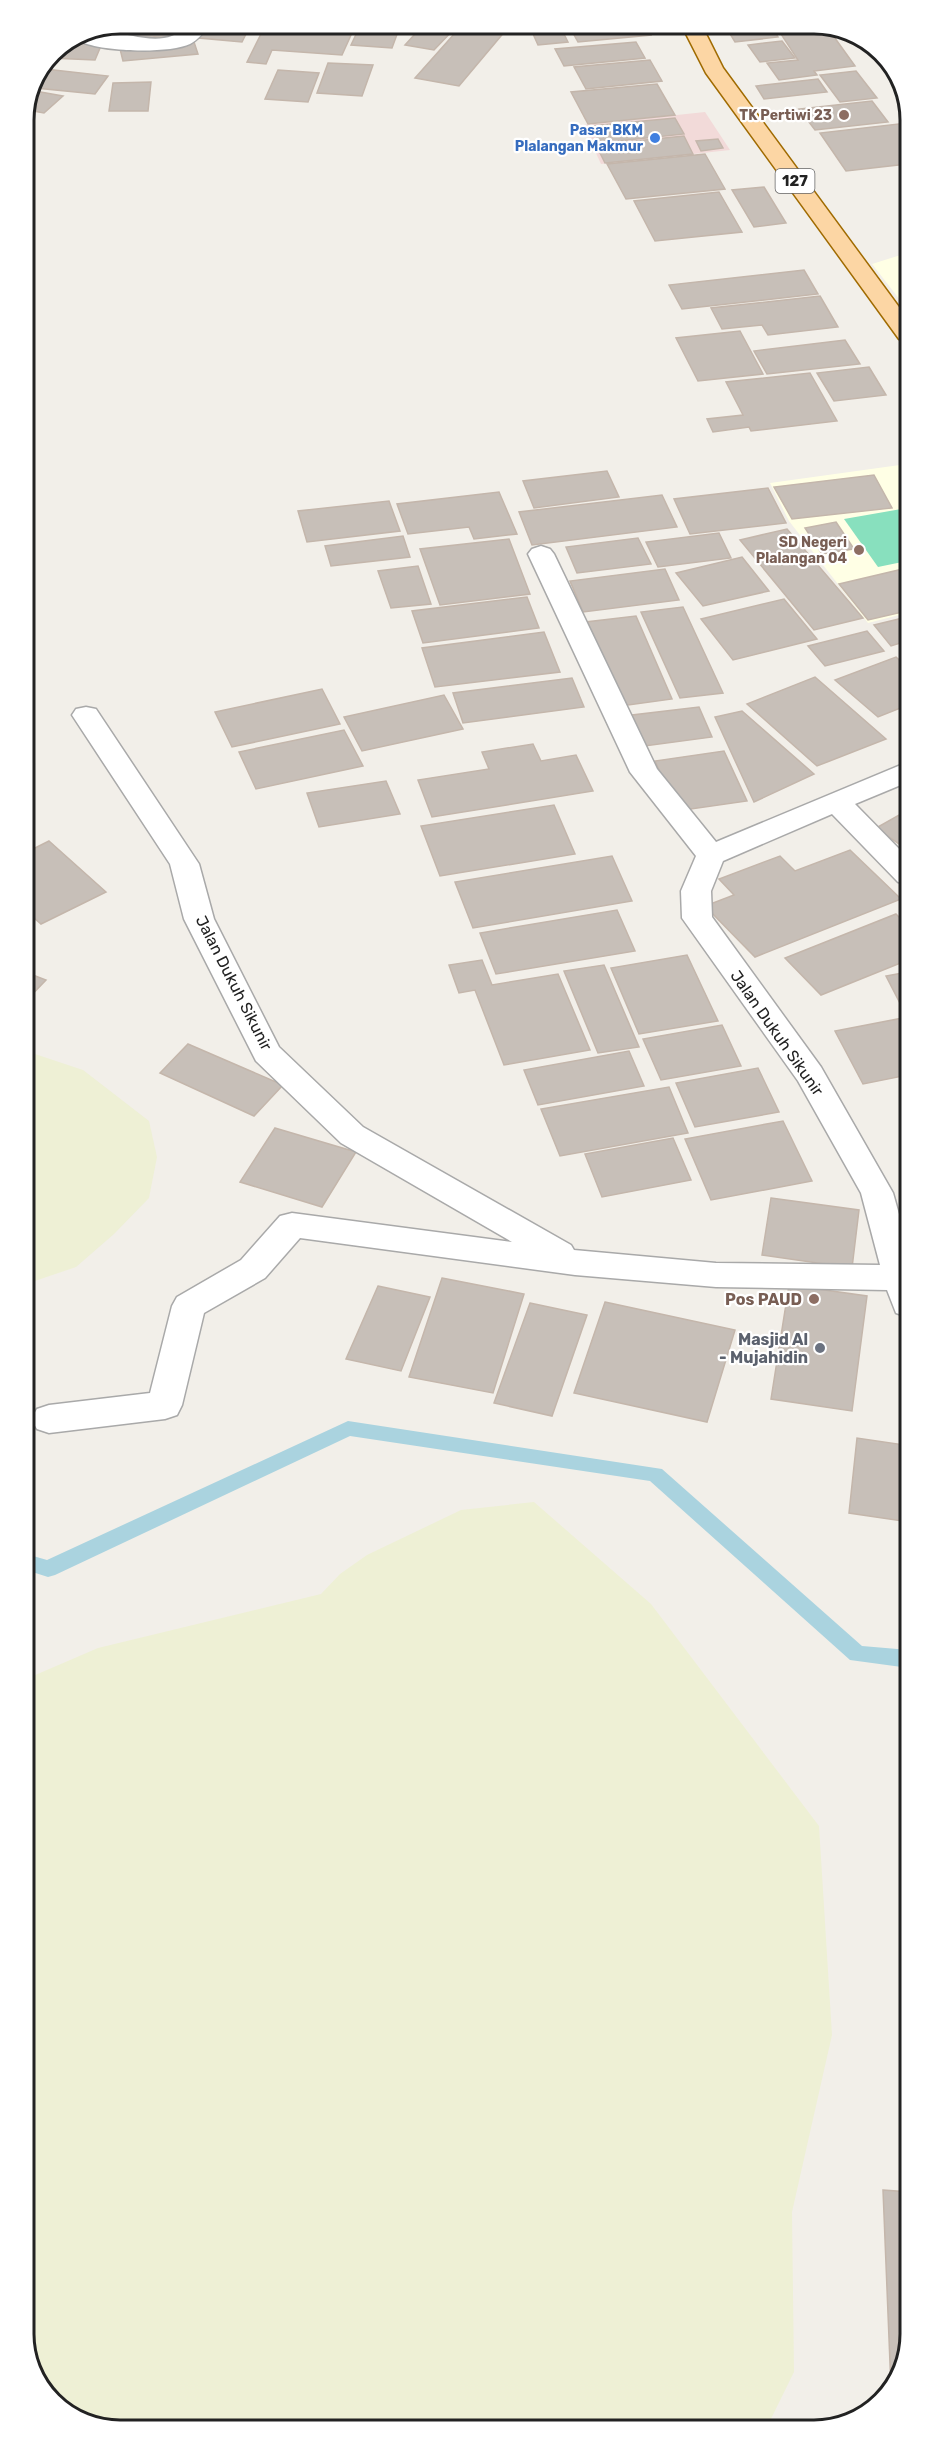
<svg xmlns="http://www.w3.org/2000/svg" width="934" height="2454" font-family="Rubik,sans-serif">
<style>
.commercial{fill:#f2dad9}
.education{fill:#ffffe5}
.farmland{fill:#eef0d5}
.pitch{fill:#88e0be}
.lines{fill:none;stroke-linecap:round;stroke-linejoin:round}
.stream{fill:#aad3df;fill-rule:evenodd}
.building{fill:#c7bfb8;stroke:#c4b6ab;stroke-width:1.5}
.minor-casing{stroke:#a9a9a9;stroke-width:3}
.primary-casing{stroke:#a06b00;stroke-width:3}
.minor{fill:#fff;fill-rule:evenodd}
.primary{fill:#fcd6a4;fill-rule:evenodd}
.education-dot{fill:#8d6e63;stroke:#fff;stroke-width:2}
.shop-dot{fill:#3f7fe0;stroke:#fff;stroke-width:2}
.worship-dot{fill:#6b7280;stroke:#fff;stroke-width:2}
.labels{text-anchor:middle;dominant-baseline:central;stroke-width:4.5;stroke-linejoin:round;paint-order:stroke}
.far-education-label{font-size:14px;font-weight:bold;fill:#785e54;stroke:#fff;text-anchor:end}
.far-shop-label{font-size:14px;font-weight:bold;fill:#366cbe;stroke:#fff;text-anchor:end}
.shield{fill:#fff;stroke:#646464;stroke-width:1.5}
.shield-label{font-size:15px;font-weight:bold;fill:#222}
.street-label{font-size:16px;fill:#222;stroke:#fff}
.education-label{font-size:16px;font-weight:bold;fill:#785e54;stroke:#fff;text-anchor:end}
.worship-label{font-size:16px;font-weight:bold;fill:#5b616d;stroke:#fff;text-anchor:end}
.rim{fill:none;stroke:#222;stroke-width:3}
</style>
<rect width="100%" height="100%" fill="#f2efe9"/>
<path class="commercial" d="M705,112L730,150L601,164L583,125Z"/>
<g class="education">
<path d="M907,253V309L872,264Z"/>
<path d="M907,464V613L868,623L789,521L770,483Z"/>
</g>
<g class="farmland">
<path d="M26,1051L83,1070L149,1121L157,1157L149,1198L114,1234L76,1267L26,1284Z"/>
<path d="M534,1502L651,1604L819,1826L832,2035L792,2212L794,2372L767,2427L114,2430L62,2410L27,2358L26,1679L98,1648L321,1594L340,1574L367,1555L461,1510Z"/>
</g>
<path class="pitch" d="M907,508V561L878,567L844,519Z"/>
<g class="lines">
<path class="stream" d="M348,1421L662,1469L862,1646L909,1650V1668L850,1660L650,1481L350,1436L55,1575L48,1577L26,1570V1554L47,1560Z"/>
</g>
<g class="building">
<path d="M121,24H186L177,39L154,37L151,42L100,37L103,31Z"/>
<path d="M207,24H251L242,42L199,38Z"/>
<path d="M266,24H356L342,55L272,50L266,64L247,62Z"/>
<path d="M424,24H459L434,50L405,45Z"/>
<path d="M463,24L506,30L459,86L415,78Z"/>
<path d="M559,24L568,42L538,45L529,25Z"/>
<path d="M568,24H645L651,35L578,42Z"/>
<path d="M724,24H770L778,37L735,42Z"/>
<path d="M777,24H820V25L780,29Z"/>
<path d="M360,26L399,29L392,48L351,45Z"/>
<path d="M827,27L855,66L814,71L817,75L779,80L767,63L798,60L779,31Z"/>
<path d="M82,40L103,41L95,60L50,58L53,52Z"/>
<path d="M782,41L795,58L760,62L748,45Z"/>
<path d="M194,42L198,54L123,61L120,49Z"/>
<path d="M636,42L645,58L564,66L555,49Z"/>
<path d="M650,60L662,81L586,89L574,67Z"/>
<path d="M328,63L373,65L362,96L317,93Z"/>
<path d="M45,69L108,76L95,94L36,88Z"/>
<path d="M278,70L319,73L308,102L265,99Z"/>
<path d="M856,71L877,98L840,102L820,75Z"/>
<path d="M818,79L827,92L764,99L756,86Z"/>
<path d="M151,82L148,111H109L113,83Z"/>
<path d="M657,84L675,115L588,124L571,92Z"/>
<path d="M35,91L63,96L44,113L27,110Z"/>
<path d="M872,101L888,122L815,130L799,109Z"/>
<path d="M675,118L684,134L600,143L591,126Z"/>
<path d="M907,123V164L846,171L820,133Z"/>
<path d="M684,136L693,154L605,163L596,145Z"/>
<path d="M718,139L723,148L701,151L696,141Z"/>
<path d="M705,154L725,189L626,199L607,164Z"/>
<path d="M764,187L786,223L754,227L732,190Z"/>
<path d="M719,192L742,232L655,241L634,201Z"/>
<path d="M804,270L818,294L682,309L669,285Z"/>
<path d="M820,296L838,327L768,335L762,325L722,329L711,308Z"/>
<path d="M740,331L763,374L698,381L676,338Z"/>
<path d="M845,340L860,364L767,374L754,351Z"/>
<path d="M869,367L886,395L834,401L817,373Z"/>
<path d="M810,373L837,421L751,431L749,427L713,432L707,419L743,415L726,382Z"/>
<path d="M607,471L619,497L534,508L523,481Z"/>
<path d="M874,475L892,508L792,519L774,487Z"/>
<path d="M768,488L786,523L690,534L674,499Z"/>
<path d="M499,492L517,534L474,539L469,527L408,534L397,504Z"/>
<path d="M662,495L677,527L532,545L519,512Z"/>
<path d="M389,501L400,531L307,542L298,511Z"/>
<path d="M836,522L854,549L822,554L805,528Z"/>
<path d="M787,529L863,618L814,630L740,540Z"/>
<path d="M719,533L731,558L658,567L646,542Z"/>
<path d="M403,536L410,557L331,566L325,546Z"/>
<path d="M638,538L651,564L577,573L566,547Z"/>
<path d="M509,539L530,594L440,605L420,549Z"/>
<path d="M742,557L769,591L703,606L676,573Z"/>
<path d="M418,566L431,604L391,608L378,571Z"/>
<path d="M907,568V611L868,620L839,584Z"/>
<path d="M665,569L679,600L583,612L570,581Z"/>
<path d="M527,597L539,628L423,643L412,611Z"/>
<path d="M784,599L817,639L733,660L701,619Z"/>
<path d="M683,607L723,693L680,698L641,612Z"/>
<path d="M636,616L672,699L621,706L586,622Z"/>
<path d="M907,617V641L891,646L874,625Z"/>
<path d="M867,631L884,651L825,666L808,646Z"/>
<path d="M544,632L560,672L435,687L422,648Z"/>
<path d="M896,657L907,667L908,705L878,717L835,680Z"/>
<path d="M815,677L886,739L817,766L747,704Z"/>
<path d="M572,678L584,707L463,723L453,693Z"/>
<path d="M322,689L340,724L232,747L215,712Z"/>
<path d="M444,695L463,729L362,751L344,717Z"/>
<path d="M699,707L712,737L637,747L624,716Z"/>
<path d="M742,711L814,774L754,802L715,717Z"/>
<path d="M344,730L363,766L256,789L239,752Z"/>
<path d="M533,744L541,761L576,755L593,791L432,817L418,780L489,769L482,752Z"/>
<path d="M724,751L747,801L677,811L655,761Z"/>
<path d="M386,781L400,814L319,827L307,793Z"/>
<path d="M554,805L575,854L440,876L421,826Z"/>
<path d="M908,810V850L876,828Z"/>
<path d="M49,841L106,892L41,924L25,910V853Z"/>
<path d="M850,850L901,899L755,957L705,906L734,895L719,879L780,856L795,871Z"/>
<path d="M612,856L632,901L473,928L455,882Z"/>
<path d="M617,910L635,951L496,974L480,933Z"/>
<path d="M896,914L908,926V960L821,995L785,958Z"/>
<path d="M687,955L718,1021L639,1034L611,968Z"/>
<path d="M482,960L492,985L558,974L590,1050L504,1065L475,990L459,993L449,965Z"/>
<path d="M604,965L639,1047L598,1053L564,971Z"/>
<path d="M25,972L46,980L25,1002Z"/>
<path d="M908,972V1003L901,1005L886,976Z"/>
<path d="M908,1017V1075L863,1084L835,1031Z"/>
<path d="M722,1025L741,1066L661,1080L643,1039Z"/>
<path d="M188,1044L283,1085L254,1116L160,1073Z"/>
<path d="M629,1051L644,1086L538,1105L524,1070Z"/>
<path d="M758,1068L779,1112L695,1127L676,1083Z"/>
<path d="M669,1087L688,1133L560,1156L541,1109Z"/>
<path d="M783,1121L812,1181L711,1200L685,1139Z"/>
<path d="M275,1128L356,1152L322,1207L240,1182Z"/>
<path d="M673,1138L691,1180L602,1197L585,1154Z"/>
<path d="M771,1198L859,1210L852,1268L762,1255Z"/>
<path d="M442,1278L524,1294L493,1393L409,1377Z"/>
<path d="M789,1285L867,1296L852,1411L771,1399Z"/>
<path d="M378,1286L430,1297L401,1371L346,1359Z"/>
<path d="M605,1302L735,1330L707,1422L574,1393Z"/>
<path d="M530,1303L587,1315L552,1416L494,1403Z"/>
<path d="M909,1382V1522L849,1513L857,1438L904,1445Z"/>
<path d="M883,2190L910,2192V2333L891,2388Z"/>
</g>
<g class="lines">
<g class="minor-casing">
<g id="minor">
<path d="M189,24H210C205,31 198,40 190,44C169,54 100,52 80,41C85,39 92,35 98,34C129,28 161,54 189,24Z"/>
<path d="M541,546L550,549L554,554L657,769L716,842L908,762V782L855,804L908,858V884L898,882L832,814L723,861L711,891L712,917L821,1067L893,1193L908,1246V1317L896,1313L887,1290L716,1287L575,1275L300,1238L265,1278L204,1313L182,1405L177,1415L165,1419L49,1433L37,1429L31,1419L37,1409L49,1405L150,1393L172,1306L177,1297L241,1260L280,1216L292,1213L512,1242L341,1143L256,1061L184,919L170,864L72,715L76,709L86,707L96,709L199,864L214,919L279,1047L363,1127L571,1245L574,1250L716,1263L880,1265L861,1193L798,1081L682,918L681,891L696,856L630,772L528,554L532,549Z"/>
</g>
</g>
<g class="primary-casing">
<path id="primary" d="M681,24H701L723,68L907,318V341L899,339L706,73Z"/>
</g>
<use href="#minor" class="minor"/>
<use href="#primary" class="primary"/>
</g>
<g class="education-dot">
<circle cx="844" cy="115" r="6"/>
<circle cx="859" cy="550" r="6"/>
<circle cx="814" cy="1299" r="6"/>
</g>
<circle class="shop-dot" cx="655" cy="138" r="6"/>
<circle class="worship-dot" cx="820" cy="1348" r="6"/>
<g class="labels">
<g class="far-education-label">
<text x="832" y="115">TK Pertiwi 23</text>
<text x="847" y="542">SD Negeri<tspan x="847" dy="16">Plalangan 04</tspan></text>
</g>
<g class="far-shop-label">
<text x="643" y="130">Pasar BKM<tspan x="643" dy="16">Plalangan Makmur</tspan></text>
</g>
<rect class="shield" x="775.5" y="169" width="39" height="24" rx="4.5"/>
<g class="shield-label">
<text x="795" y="181">127</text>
</g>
<g class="street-label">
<text transform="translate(234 983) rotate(63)">Jalan Dukuh Sikunir</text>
<text transform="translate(777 1033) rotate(55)">Jalan Dukuh Sikunir</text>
</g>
<g class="education-label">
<text x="802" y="1299">Pos PAUD</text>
</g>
<g class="worship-label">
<text x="808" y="1339">Masjid Al<tspan x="808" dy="18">- Mujahidin</tspan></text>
</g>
</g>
<path d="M0 0H934V2454H0ZM120 34H814A86 86 0 0 1 900 120V2334A86 86 0 0 1 814 2420H120A86 86 0 0 1 34 2334V120A86 86 0 0 1 120 34Z" fill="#fff" fill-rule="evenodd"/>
<path class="rim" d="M120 34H814A86 86 0 0 1 900 120V2334A86 86 0 0 1 814 2420H120A86 86 0 0 1 34 2334V120A86 86 0 0 1 120 34Z"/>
</svg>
